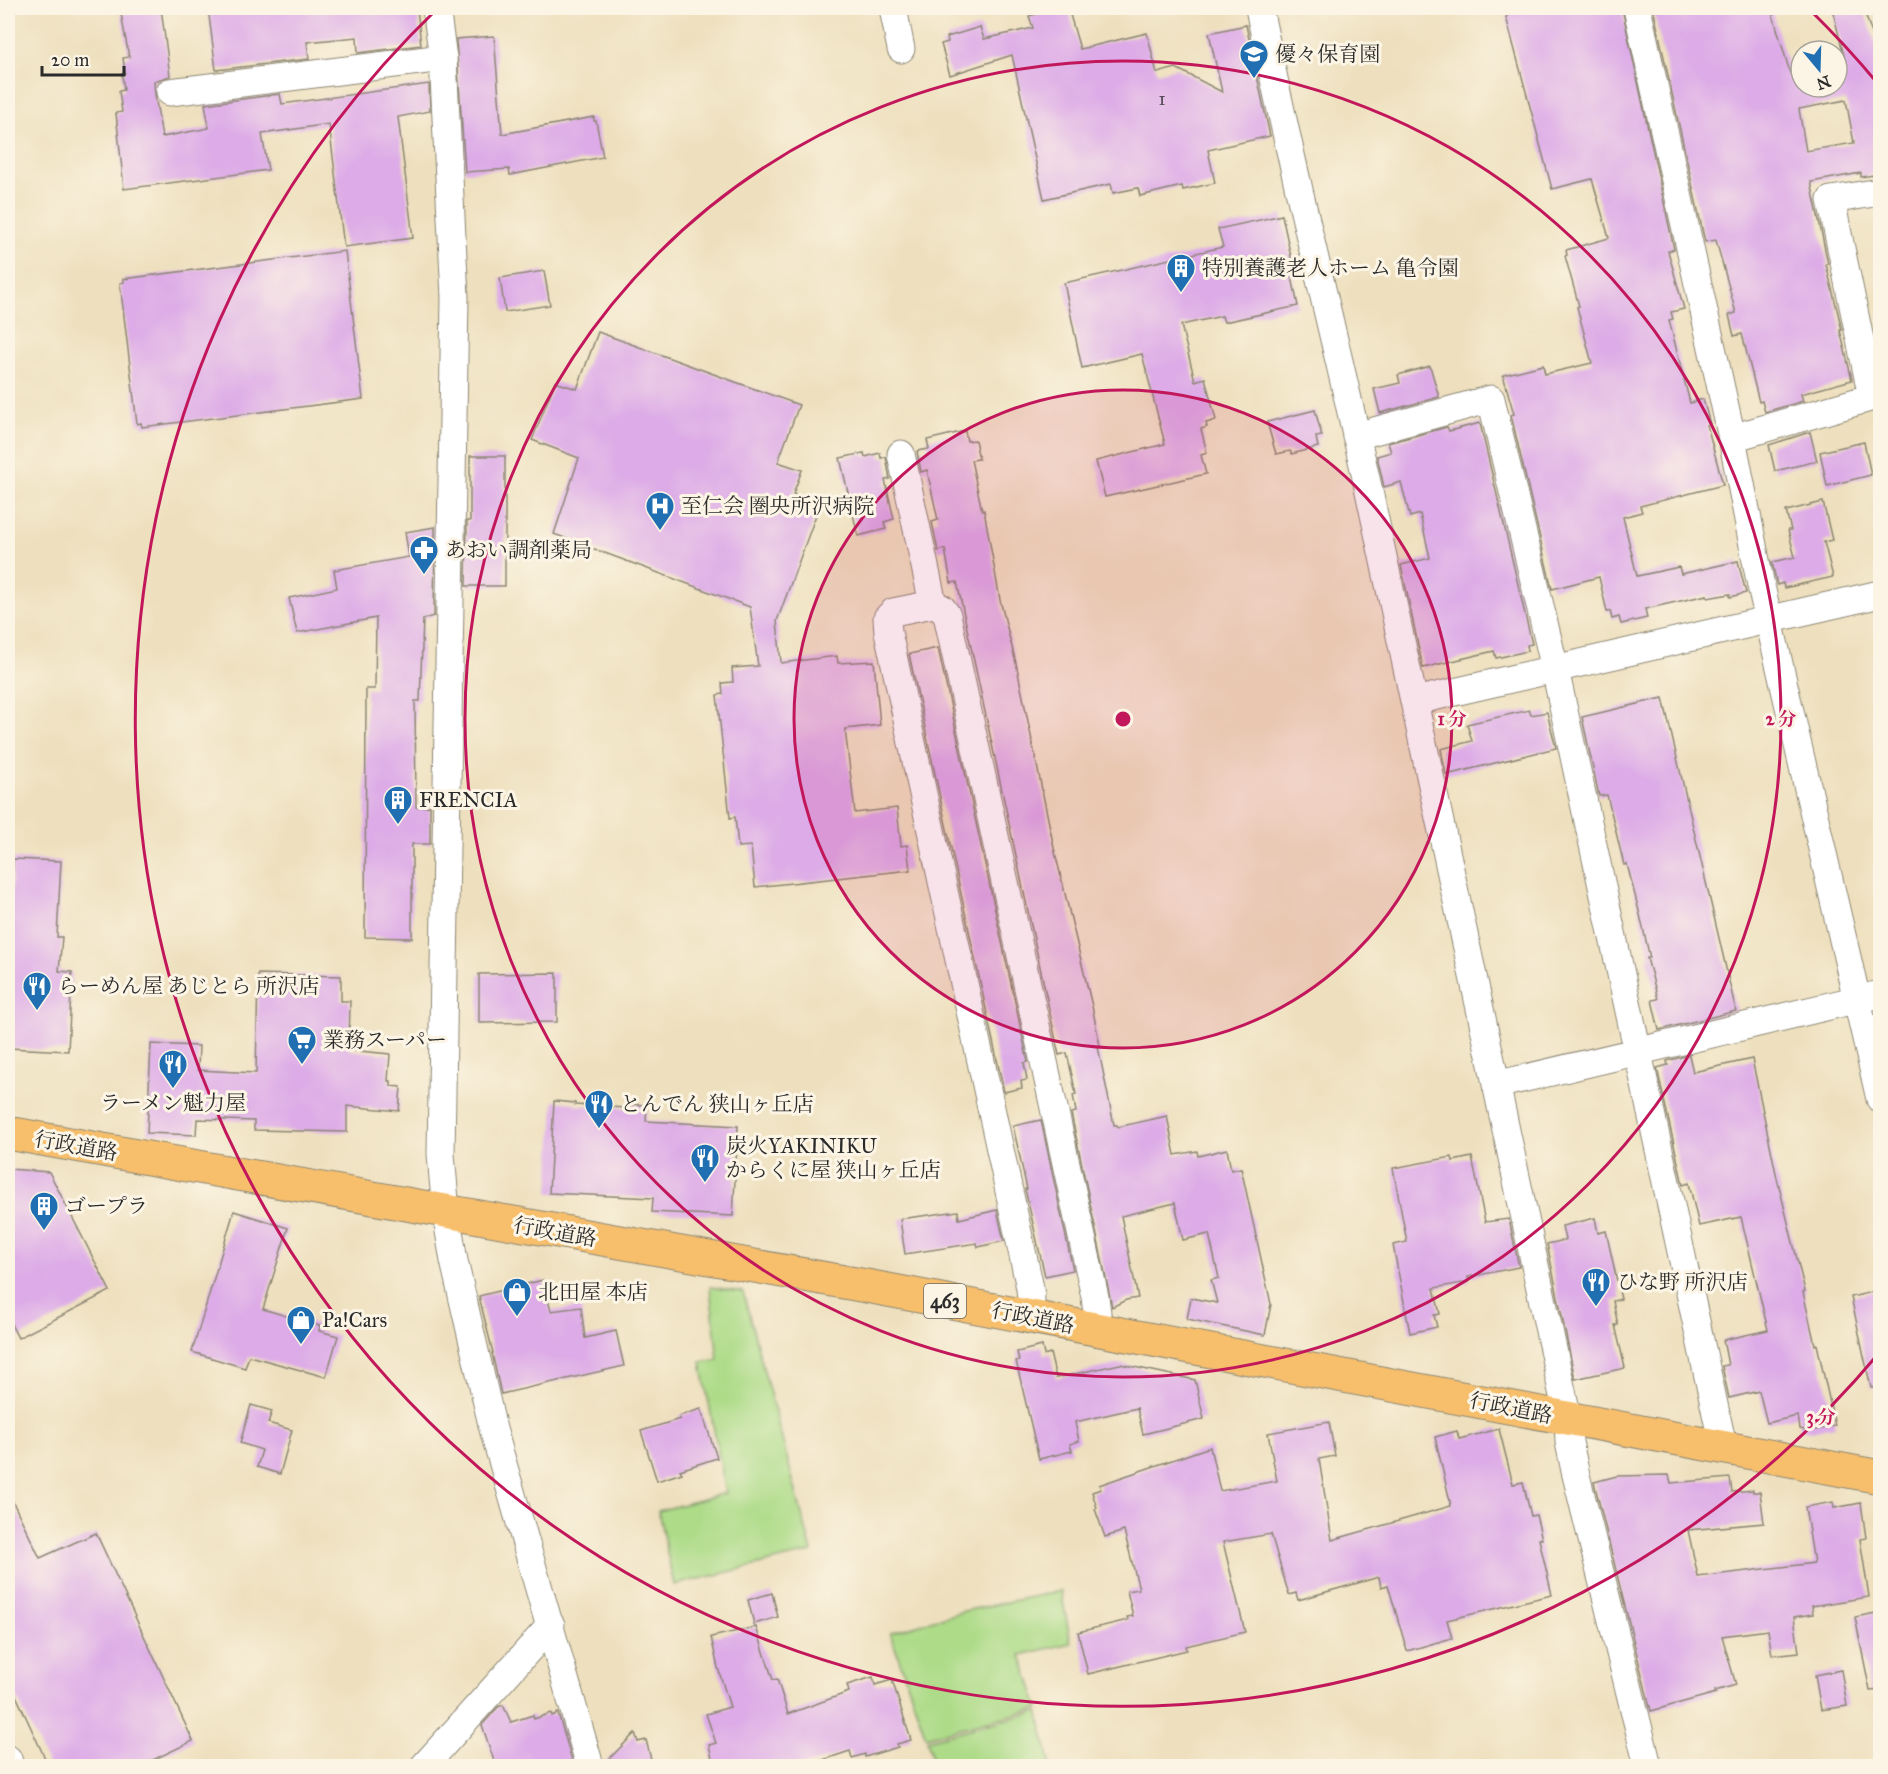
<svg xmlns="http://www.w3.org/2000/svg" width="1888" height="1774" font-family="'IM FELL Great Primer','Noto Serif JP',serif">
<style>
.green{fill:#addb88;stroke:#6c835a;stroke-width:1.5}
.building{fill:#ddabe7;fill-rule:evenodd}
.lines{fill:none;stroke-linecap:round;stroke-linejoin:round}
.minor-casing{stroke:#8c8674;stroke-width:29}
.trunk-casing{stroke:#8c8674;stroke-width:35}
.minor{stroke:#fff;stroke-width:27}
.trunk{stroke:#f7bf6c;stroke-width:33}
.ring{fill:none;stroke:#c2185b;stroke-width:3}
.labels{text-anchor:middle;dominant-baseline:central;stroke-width:6;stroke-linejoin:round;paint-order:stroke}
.number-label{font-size:18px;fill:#584b5a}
.shield{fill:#fcf5e5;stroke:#6a6863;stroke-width:1.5}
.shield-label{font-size:20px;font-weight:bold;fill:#2b2b2b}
.poi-label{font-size:21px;fill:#2b2b2b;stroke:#fcf5e5;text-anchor:start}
.street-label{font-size:21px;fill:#2b2b2b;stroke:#fcf5e5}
.centre{fill:#c2185b;stroke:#fcf5e5;stroke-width:3}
.ring-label{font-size:18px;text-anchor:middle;font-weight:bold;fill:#c2185b;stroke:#fcf5e5;stroke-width:6;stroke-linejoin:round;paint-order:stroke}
</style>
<rect width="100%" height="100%" fill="#fcf5e5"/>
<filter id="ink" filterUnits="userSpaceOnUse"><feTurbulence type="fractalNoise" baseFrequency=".0167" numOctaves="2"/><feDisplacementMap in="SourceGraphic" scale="12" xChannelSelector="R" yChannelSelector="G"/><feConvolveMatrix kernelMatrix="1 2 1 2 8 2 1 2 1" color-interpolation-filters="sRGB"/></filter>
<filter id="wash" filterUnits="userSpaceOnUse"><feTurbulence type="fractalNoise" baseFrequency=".008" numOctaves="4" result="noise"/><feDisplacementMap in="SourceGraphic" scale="24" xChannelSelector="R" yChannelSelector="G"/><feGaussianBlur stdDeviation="1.35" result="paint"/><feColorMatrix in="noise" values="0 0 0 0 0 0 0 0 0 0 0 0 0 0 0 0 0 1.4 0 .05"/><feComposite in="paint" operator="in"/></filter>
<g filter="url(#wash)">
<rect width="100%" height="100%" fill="#eee0be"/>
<g class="green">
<path d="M710,1287L743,1292L812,1552L674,1585L658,1511L726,1493L701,1362L718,1360Z"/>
<path d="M1061,1591L1071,1643L1021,1655L1039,1708L926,1737L890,1633L964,1611Z"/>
<path d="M1038,1711L1051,1766H934L927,1740Z"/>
</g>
<g id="blocks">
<g class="building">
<path d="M161,8L170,76L154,81L155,95L162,137L209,128L205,104L280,94L282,104L429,84L430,111L398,117L413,238L344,247L329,124L262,134L268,170L124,189L116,113L122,112L119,91L124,90L122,74L125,73L123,58L129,57L121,14Z"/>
<path d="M208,8H370L371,13L417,8L421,45L358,53L357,37L307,42L309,59L216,70Z"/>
<path d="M1057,8H1068L1080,49L1147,33L1157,73L1176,68L1222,92L1209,33L1246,25L1270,136L1208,150L1215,183L1183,190L1182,186L1140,196L1138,188L1113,193L1111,184L1044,199L1012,55L950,75L941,44L948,42L947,37L980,27L984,39L1033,28L1029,16Z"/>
<path d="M1515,8H1622L1674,249L1668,251L1684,309L1671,312L1673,319L1669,320L1690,403L1703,399L1710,424L1707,425L1723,485L1640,506L1642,512L1623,517L1637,576L1679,567L1681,574L1738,561L1746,593L1730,597V594L1708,598L1707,595L1645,609L1647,618L1621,624L1619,617L1612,619L1610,611L1607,612L1599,577L1552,589L1511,415L1514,414L1503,375L1543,365L1545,374L1592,363L1577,307L1579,306L1565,256L1567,255L1566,250L1609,238L1592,179L1552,189L1506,17Z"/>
<path d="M1653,8H1771L1790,73L1801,71V87H1837L1838,57L1844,56L1832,8H1863L1881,59V174L1861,177V173L1811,182L1828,264H1826L1842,330H1840L1852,380L1801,394L1803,401L1765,412L1762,401L1759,402L1742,334L1734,336L1729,315L1736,313L1716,240L1705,242ZM1846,100L1854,143L1806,151L1799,109Z"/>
<path d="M494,36L502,134L594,117V121H596L603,157L510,175L509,169L465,172L456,39Z"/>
<path d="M1282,215L1295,276L1292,277L1298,306L1224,322L1222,316L1181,325L1195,381L1205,378L1216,420L1206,423L1207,427L1201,429L1207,453L1201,455L1206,474L1105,497L1096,461L1165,444L1142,354L1082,368L1064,283L1223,247L1218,229Z"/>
<path d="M345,251L363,399L142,427L141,423L137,424L120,283L124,282L123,279Z"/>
<path d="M544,271L550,305L505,312L500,278Z"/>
<path d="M598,332L799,405L778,462L802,470L793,494L820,504L777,621L781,663L837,656L838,663L874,661L880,725L845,729L855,813L897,808L901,846L907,845L910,870L755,887L751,846L738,847L735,817L730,818L717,695L723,694L722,683L733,682L732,668L758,666L750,607L554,534L579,458L532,440L555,382L577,389Z"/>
<path d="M1430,366L1439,397L1380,413L1374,389L1400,383L1398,375Z"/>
<path d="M1315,410L1322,436L1316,437L1318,447L1292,454L1290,451L1276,454L1267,422Z"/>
<path d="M1480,423L1532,644L1527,645L1528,651L1496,658L1494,651L1423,668L1401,565L1430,558L1420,514L1410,517L1401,482L1384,487L1377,456L1391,452L1388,443L1447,427L1449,431Z"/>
<path d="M965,431L967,441L975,440L979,459L971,460L982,511L984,510L1000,600L1016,663L1054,848L1092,1006L1100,1046L1098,1047L1114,1125H1117L1118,1127L1167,1116L1175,1155L1197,1151L1198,1156L1227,1149L1231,1170L1241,1168L1271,1304L1265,1335L1187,1319L1191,1298L1217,1303L1211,1280L1219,1278L1209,1234L1183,1240L1175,1203L1121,1216L1138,1298L1126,1300L1112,1307L1071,1113L1076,1112L1073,1095L1076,1094L1067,1053L1059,1055L957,582L951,583L945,549L938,551L932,522L938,520L927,470L921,472L917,451L929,449L927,440Z"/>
<path d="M1810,432L1817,461L1775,471L1769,445Z"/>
<path d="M1864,442L1871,475L1827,486L1820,452Z"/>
<path d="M864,453L865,457L880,453L881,458L886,457L890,479L885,480L894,519L884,522L886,529L858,536L840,458Z"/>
<path d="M470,456H505V586H466L467,521H470Z"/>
<path d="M1823,502L1832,540L1824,542L1833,577L1784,588L1783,583L1777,585L1772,562L1795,557L1788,530H1791L1786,511Z"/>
<path d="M435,527L434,616L423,619L420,701H415L416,807L430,806V844H412V938L365,937L366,689H375L376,618L297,633L289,598L337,588L334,570L409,557L405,532Z"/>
<path d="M938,648L1028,1062L1024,1063L1027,1080L1021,1081L1022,1088L1004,1092L909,654Z"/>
<path d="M1663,698L1736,1011L1659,1030L1652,1000L1658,999L1647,958H1650L1640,915L1627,864L1624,865L1607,795L1599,796L1582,717Z"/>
<path d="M1529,710L1531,715L1547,712L1556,748L1446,775L1441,749L1472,741L1467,724Z"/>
<path d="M13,859L61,861L57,937H62L59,971L72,972L68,1051L8,1048V966Z"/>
<path d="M557,973V1022L479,1023V974Z"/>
<path d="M258,974L341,976V1001H350L349,1050L390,1054L388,1081H391V1086L401,1087L399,1111L347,1106V1132L254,1130V1121L197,1119L196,1135L147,1133L151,1044L199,1046L198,1070L256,1073Z"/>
<path d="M1689,1055L1693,1072L1752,1059L1777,1178L1805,1291L1803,1292L1815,1345L1817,1344L1835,1426L1811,1431L1800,1429L1798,1416L1767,1423L1759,1391L1729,1398L1722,1366L1728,1365L1723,1340L1768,1330L1741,1217L1699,1226L1689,1183L1683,1185L1657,1068L1668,1065L1667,1061Z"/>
<path d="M554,1101L575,1103V1105L626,1108V1104L647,1105L646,1121L738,1126L733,1216L652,1212L653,1198L549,1193Z"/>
<path d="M1041,1120L1073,1270L1045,1276L1025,1189H1027L1013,1126Z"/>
<path d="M1452,1157L1453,1161L1472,1157L1485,1222L1509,1219L1519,1267L1468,1277L1469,1282L1434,1288L1440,1314L1434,1315L1437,1327L1410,1333L1393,1245L1407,1242L1393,1168Z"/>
<path d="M8,1169L49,1172L110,1291L18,1338L8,1318Z"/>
<path d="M997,1210L1004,1241L978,1247L977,1243L905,1254L900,1219L958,1211L959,1219Z"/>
<path d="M234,1211L288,1228L263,1309L320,1326L319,1331L338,1336L326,1377L249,1356L245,1368L192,1352Z"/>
<path d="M1595,1218L1598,1233L1606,1231L1621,1299L1613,1301L1618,1325H1615L1625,1368L1575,1379L1547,1244L1565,1240L1562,1226Z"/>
<path d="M543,1280L551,1311L581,1307L585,1338L616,1331L624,1366L501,1394L492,1353H493L479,1296Z"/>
<path d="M1881,1290V1387L1871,1388L1851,1297Z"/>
<path d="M1042,1346L1044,1355L1050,1353L1056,1378L1120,1364L1195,1380L1204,1419L1143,1434L1137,1408L1075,1422L1079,1441L1070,1444L1072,1451L1039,1459L1016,1361L1019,1360L1017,1352Z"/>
<path d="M251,1405L272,1411L268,1423L292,1430L280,1474L257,1467L262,1450L240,1443Z"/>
<path d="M701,1409L717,1458L680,1470L682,1473L657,1481L641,1431L680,1419L679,1416Z"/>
<path d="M1329,1422L1335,1456L1319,1459L1332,1540L1451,1506L1435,1437L1457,1431L1459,1439L1499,1429L1513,1484L1523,1482L1531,1516L1536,1515L1542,1539H1539L1552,1595L1447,1620L1452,1638L1407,1651L1388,1585L1381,1587L1379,1577L1298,1600L1296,1593L1289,1595L1271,1534L1223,1542L1245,1632L1186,1646L1187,1650L1088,1674L1078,1632L1128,1620L1127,1617L1133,1616L1127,1591L1139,1589L1124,1531L1105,1537L1095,1509L1097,1508L1092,1492L1101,1489L1099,1485L1210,1447L1220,1491L1277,1481L1268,1433Z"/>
<path d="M1669,1475L1671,1483L1730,1478L1732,1492L1753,1490V1492H1760L1764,1523L1688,1530L1698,1577L1814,1563L1805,1507L1833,1502L1834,1508L1861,1503L1866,1538L1860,1539L1869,1597L1812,1606L1813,1614L1794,1617L1799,1652L1772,1655L1768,1630L1722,1636L1736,1685L1715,1691L1716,1693L1651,1711L1594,1482L1617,1476Z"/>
<path d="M8,1492L40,1558L96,1533L193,1741L138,1767H49L8,1678Z"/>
<path d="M772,1593L778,1617L754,1624L748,1600Z"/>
<path d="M1881,1612V1690L1870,1691L1855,1617Z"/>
<path d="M756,1627L773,1680L777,1679L788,1714L849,1692L847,1685L873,1677L875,1685L892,1680L911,1740L897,1744L898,1747L865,1757V1754L852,1758L850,1751L802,1767H714L709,1745L716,1743L706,1714L730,1707L718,1668L711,1637Z"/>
<path d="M1841,1670L1847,1706L1821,1710L1815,1675Z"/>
<path d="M503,1705L511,1722L533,1715L534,1719L551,1713L552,1716L558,1713L574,1767H496L482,1725L498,1707Z"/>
<path d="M635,1733L638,1742L646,1740L653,1767H605V1763Z"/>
</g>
</g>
</g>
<g filter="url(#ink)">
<use href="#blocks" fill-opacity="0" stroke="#8c8674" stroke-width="1.5"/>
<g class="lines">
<g class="minor-casing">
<g id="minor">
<path d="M436,8L443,58L455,297L441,1154L446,1213L454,1261L493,1429L590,1766"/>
<path d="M893,8L901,49"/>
<path d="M1259,8C1292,171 1334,333 1370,496C1437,804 1502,1112 1568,1419L1569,1442L1575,1471L1648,1766"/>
<path d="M1637,8L1732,438L1761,586L1880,1099"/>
<path d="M170,92L443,58"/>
<path d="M1872,397L1831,200L1880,192"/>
<path d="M1356,436L1491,399L1555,669L1723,1446"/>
<path d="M1732,438L1880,395"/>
<path d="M901,454L933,604L942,608L947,615L1095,1297L1097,1313L1094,1331"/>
<path d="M933,604L893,612L887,618L888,632L1030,1288L1031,1300L1028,1317"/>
<path d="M1415,701L1880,594"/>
<path d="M1496,1085L1880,994"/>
<path d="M8,1759L10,1766"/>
<path d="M424,1766L551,1625"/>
</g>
</g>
<g class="trunk-casing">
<path id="trunk" d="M8,1133L872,1287L1880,1477"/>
</g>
<use href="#minor" class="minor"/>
<use href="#trunk" class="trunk"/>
</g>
</g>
<circle cx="1123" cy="719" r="329" fill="#c2185b" fill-opacity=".12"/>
<g class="ring">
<circle cx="1123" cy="719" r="329"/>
<circle cx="1123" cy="719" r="658"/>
<path d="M1879 1353A987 987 0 1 1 437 9M1809 9A987 987 0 0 1 1879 85"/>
</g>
<defs>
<g id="school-pin" transform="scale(1.5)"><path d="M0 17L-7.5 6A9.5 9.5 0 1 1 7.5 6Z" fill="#1f6fb2" stroke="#fcf5e5"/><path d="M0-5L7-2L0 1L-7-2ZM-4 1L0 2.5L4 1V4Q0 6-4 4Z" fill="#fff"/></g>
<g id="building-pin" transform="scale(1.5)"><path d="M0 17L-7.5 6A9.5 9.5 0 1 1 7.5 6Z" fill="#1f6fb2" stroke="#fcf5e5"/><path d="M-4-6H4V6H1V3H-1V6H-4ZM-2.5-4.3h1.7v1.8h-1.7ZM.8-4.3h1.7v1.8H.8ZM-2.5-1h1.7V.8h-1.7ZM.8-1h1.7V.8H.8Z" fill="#fff"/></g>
<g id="hospital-pin" transform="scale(1.5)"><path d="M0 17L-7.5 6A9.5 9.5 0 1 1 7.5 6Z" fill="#1f6fb2" stroke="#fcf5e5"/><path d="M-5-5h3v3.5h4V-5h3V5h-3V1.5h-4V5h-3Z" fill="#fff"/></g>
<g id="pharmacy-pin" transform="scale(1.5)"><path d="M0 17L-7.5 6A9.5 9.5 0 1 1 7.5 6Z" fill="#1f6fb2" stroke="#fcf5e5"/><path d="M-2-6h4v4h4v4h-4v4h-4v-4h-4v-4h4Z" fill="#fff"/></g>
<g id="restaurant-pin" transform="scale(1.5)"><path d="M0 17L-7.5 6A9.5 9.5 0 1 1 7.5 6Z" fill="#1f6fb2" stroke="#fcf5e5"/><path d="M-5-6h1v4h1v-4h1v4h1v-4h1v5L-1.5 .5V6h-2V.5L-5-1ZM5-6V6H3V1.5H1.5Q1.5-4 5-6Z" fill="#fff"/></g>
<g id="supermarket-pin" transform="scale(1.5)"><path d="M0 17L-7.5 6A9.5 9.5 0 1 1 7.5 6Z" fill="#1f6fb2" stroke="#fcf5e5"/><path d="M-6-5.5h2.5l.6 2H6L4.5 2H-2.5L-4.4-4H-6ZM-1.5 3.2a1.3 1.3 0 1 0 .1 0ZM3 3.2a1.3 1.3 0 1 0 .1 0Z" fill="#fff"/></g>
<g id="shop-pin" transform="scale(1.5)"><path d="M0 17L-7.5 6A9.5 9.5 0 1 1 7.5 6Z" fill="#1f6fb2" stroke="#fcf5e5"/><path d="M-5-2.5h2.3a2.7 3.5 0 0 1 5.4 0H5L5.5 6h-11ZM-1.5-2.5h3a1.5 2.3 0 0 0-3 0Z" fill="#fff"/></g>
</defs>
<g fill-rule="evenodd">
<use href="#school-pin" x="1254" y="54"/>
<use href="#building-pin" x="1181" y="268"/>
<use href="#hospital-pin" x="660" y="506"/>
<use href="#pharmacy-pin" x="424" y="550"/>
<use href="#building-pin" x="398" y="800"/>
<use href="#restaurant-pin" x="37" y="986"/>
<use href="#supermarket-pin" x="302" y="1040"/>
<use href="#restaurant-pin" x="173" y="1064"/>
<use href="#restaurant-pin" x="599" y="1104"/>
<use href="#restaurant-pin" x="705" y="1158"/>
<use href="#building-pin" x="44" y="1206"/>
<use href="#restaurant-pin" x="1596" y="1282"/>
<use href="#shop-pin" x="517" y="1292"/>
<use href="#shop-pin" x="301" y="1320"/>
</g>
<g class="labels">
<g class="number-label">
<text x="1162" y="99">1</text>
</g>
<rect class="shield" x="924" y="1284" width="42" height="34" rx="4.5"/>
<g class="shield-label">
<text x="945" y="1301">463</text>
</g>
<g class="poi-label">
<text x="1275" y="54">優々保育園</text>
<text x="1202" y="268">特別養護老人ホーム 亀令園</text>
<text x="681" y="506">至仁会 圏央所沢病院</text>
<text x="445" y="550">あおい調剤薬局</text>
<text x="419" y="800">FRENCIA</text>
<text x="58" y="986">らーめん屋 あじとら 所沢店</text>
<text x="323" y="1040">業務スーパー</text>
<text x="173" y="1103" text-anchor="middle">ラーメン魁力屋</text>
<text x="620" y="1104">とんでん 狭山ヶ丘店</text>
<text x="726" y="1146">炭火YAKINIKU<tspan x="726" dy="24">からくに屋 狭山ヶ丘店</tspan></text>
<text x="65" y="1206">ゴープラ</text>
<text x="1617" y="1282">ひな野 所沢店</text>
<text x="538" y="1292">北田屋 本店</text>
<text x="322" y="1320">Pa!Cars</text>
</g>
<g class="street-label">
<text transform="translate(76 1146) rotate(10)">行政道路</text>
<text transform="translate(555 1232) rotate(10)">行政道路</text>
<text transform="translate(1033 1318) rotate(11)">行政道路</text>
<text transform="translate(1511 1408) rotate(11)">行政道路</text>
</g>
</g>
<circle cx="1123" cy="719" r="9" class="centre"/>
<g class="ring-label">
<text x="1452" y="725">1 分</text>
<text x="1781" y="725">2 分</text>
<text x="1821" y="1423">3 分</text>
</g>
<rect width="1888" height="1774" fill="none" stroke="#fcf5e5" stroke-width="30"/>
<g transform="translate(1819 69) rotate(161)"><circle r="28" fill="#fcf5e5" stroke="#a8a49b" stroke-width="1.5"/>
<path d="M0-4.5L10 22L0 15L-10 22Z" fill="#1f6fb2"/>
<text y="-9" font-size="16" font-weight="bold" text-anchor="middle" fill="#2b2b2b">N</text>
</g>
<path d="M42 66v9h82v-9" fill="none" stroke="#2b2b2b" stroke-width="3"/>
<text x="51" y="66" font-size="18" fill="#2b2b2b" stroke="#fcf5e5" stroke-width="4.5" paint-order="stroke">20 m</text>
</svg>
